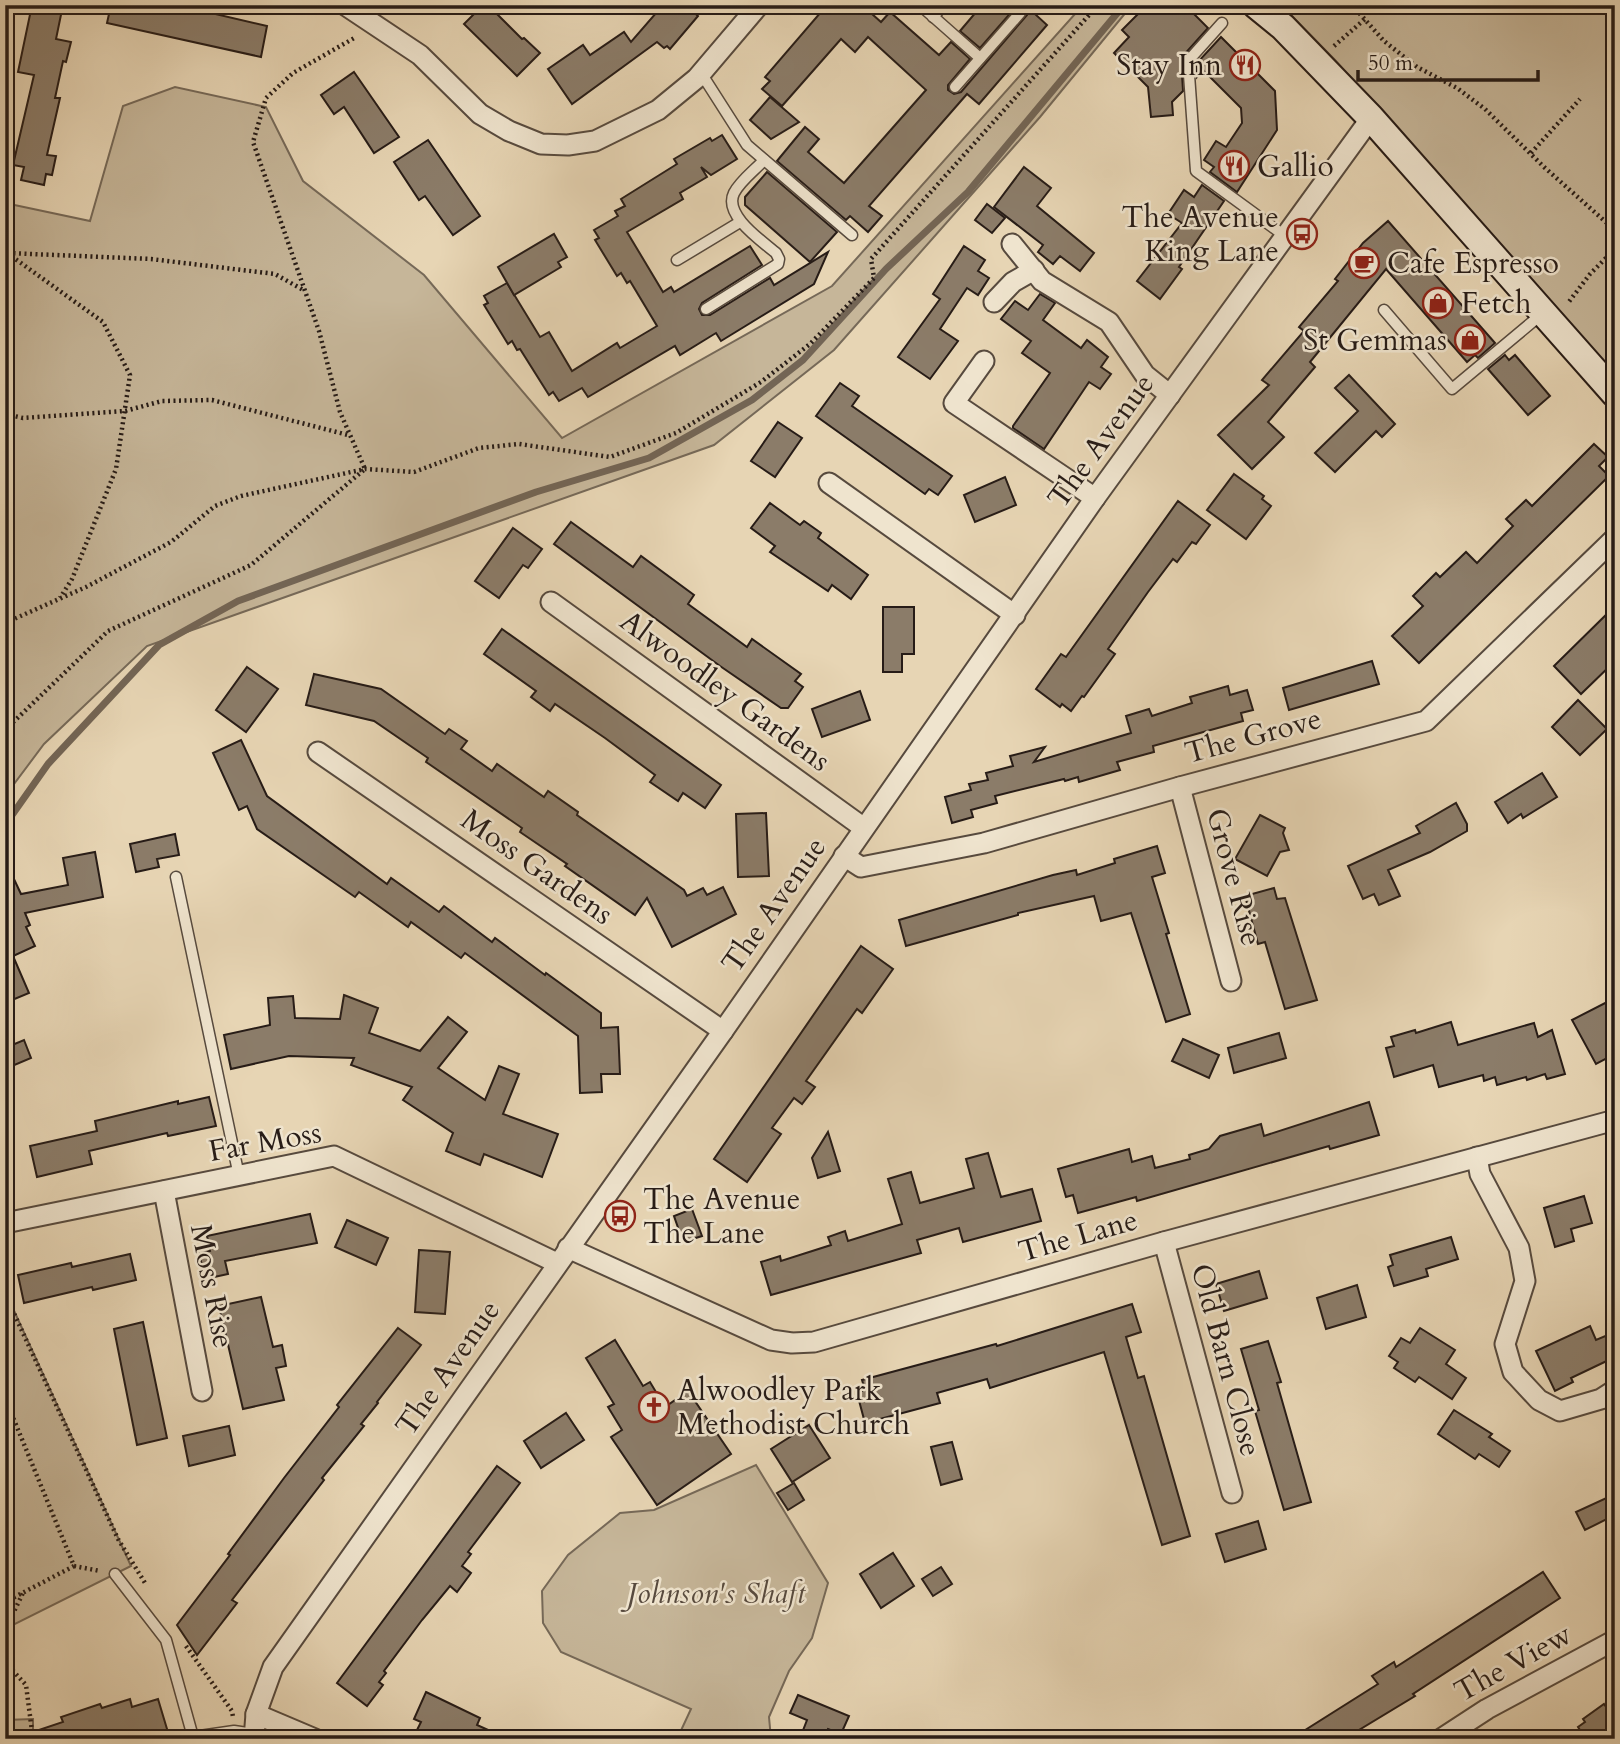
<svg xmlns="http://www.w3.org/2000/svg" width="1620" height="1744" font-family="Cardo,serif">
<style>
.green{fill:#c6b699;stroke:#766958;stroke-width:2}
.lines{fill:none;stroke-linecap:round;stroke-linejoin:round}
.stream{stroke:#736555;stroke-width:7}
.building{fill:#8b7c69;stroke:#271c17;stroke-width:2}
.lane-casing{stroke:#574a3e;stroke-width:13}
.street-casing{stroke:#574a3e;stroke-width:23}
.secondary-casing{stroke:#271c17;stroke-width:30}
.path{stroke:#271c17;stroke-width:4.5;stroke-dasharray:2 3.5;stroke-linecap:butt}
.lane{stroke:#efe4ce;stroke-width:10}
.street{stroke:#efe4ce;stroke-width:19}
.secondary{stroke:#efe4ce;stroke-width:26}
.labels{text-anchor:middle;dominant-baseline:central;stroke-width:5;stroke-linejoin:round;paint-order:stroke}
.poi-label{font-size:30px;fill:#271c17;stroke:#efe4ce;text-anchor:start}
.street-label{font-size:30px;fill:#271c17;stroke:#efe4ce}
.park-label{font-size:30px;font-style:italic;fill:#574a3e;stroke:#efe4ce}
</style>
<rect width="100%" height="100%" fill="#e7d5b4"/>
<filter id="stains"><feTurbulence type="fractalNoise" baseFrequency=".00286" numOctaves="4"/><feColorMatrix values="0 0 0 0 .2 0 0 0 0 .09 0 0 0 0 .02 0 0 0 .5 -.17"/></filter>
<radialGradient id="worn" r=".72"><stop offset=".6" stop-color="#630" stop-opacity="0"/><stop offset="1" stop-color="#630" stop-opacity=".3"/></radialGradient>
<g class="green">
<path d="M1083,5H1132L1040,117L834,350L714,445L147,646L44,744L5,796V203L90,221L123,106L175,87L266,107L303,181L424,275L562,438L832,286Z"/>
<path d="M1281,5H1615V375L1335,60Z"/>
<path d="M5,1291L131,1566L5,1629Z"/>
<path d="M756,1465L828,1583L812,1638L789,1671L769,1717L771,1739H677L691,1709L561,1652L543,1623L542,1591L568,1555L620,1513L654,1510Z"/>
<path d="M33,1719V1739H5V1720Z"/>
</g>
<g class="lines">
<path class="stream" d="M5,825L48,764L159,645L238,601L536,492L649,458L752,400L803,360L886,269L968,192L1124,5"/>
</g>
<g class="building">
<path d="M32,5H63L56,39L71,42L66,62L63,61L55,98H60L47,155L56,156L52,175L46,174L44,185L21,180L24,167L13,165L34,75L18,72Z"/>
<path d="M111,5H177L267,26L261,57L107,23Z"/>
<path d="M483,5H488L522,39L524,38L540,53L517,76L464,24Z"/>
<path d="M663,5H686L698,16L670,49L667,46L664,48L657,42L572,104L548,69L583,45L590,55L624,32L631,42Z"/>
<path d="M827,5H862L881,22L890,12L939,55L951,42L970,59L948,85V90L954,94L961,92L1027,15L1024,7L1015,8L980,48L960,31L982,5H1044L1036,15L1047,25L979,104L967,94L869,206L882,216L868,232L850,216L846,220L777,161L805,127L819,139L808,152L844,183L926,90L868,37L855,52L841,39L782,106L762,89L770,81L765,77Z"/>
<path d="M1147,5H1185L1208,28L1181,58L1183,91L1172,102L1173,115L1151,117L1148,87L1114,53L1129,37L1122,30Z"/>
<path d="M1221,37L1275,91L1277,130L1237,192L1210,172L1214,167L1204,160L1216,141L1226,147L1242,123L1241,108L1203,70L1197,77L1196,64Z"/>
<path d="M354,72L399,137L374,153L344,107L334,114L321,95Z"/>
<path d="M770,97L799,122L771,139L750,120Z"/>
<path d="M722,135L737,159L711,175L701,167L707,177L680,193L683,199L627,232L663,292L671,287L674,292L750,246L762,265L702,303L699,309L702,315H710L770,278L774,285L828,252L814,284L721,341L716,333L680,355L675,346L588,397L582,388L559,401L553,392L549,395L520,349L517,350L512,341L508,344L484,305L488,303L484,296L507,283L540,337L549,332L572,371L617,343L620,348L657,326L630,281L627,283L621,273L617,276L595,240L599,238L594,230L618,216L615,211L625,206L621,199L677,164L674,159L710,138L712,141Z"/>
<path d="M428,140L480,216L453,235L425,196L419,200L394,162Z"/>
<path d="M1024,167L1051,188L1037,206L1094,253L1080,271L1060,256L1053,264L1038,252L1043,245L994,207Z"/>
<path d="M767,172L837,232L810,262L745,205V197Z"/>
<path d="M1202,185L1224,201L1179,267L1182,269L1160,299L1137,281L1182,223L1168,214L1184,190L1194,197Z"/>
<path d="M987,204L1005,218L992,233L975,220Z"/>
<path d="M1388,221L1495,343L1478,358L1475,355L1467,362L1386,269L1310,362L1315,367L1268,422L1284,437L1252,469L1218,435L1269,385L1262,380L1304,331L1299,327L1338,281L1335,279L1363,243Z"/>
<path d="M554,234L567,257L558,262L561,267L514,295L498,267Z"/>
<path d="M964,246L985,260L978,271L989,278L978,295L967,288L940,329L958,341L930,379L898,357L940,299L933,294Z"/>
<path d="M1040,294L1055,303L1043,320L1081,348L1087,340L1108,357L1101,367L1111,374L1100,389L1089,382L1044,449L1013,428V426L1050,373L1022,353L1031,341L1001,319L1015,301L1028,310Z"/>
<path d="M1505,355L1509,360L1515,355L1550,396L1528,415L1488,369Z"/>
<path d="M1349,375L1395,424L1382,437L1376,431L1335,472L1315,453L1358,411L1335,388Z"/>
<path d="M840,383L859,396L852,406L952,476L938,495L929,489L925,494L816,416Z"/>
<path d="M778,422L802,438L775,477L751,461Z"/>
<path d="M1594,444L1608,457L1599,466L1609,476L1419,663L1392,636L1423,606L1413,596L1436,573L1440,577L1466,552L1477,563L1513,526L1506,519L1526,500L1532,506Z"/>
<path d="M1234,474L1264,496L1262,499L1271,506L1246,539L1207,510Z"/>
<path d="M1005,477L1016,505L975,522L964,495Z"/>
<path d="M1178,501L1210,525L1196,544L1192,542L1177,562L1173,559L1148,592L1108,649L1115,654L1084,697L1082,696L1071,711L1062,704L1060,707L1036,689L1061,654L1066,657Z"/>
<path d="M770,503L800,525L804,521L821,533L818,538L868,575L851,599L832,585L828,591L770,552L775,546L751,528Z"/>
<path d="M571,522L633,567L641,556L694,595L688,604L747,647L752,639L801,674L795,681L803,687L788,708H781L720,666L554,544Z"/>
<path d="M513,528L542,549L528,568L523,565L499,598L475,581Z"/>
<path d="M1615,606V661L1581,694L1554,666Z"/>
<path d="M883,607H914V654H902V672H883Z"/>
<path d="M502,629L721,785L705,808L683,793L678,801L650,782L655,775L605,738L555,704L550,711L531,697L536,691L484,654Z"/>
<path d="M1372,661L1379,684L1289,710L1283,688Z"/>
<path d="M247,667L278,689L246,732L216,710Z"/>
<path d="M314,674L381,689L445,734L449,729L467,741L461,749L492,771L497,764L544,797L548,791L578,812L577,815L684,890L687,896L703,888L707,895L723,887L736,914L672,947L647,898L635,915L565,866L567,864L520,832L522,828L426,762L428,758L374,721L306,705Z"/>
<path d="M1228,686L1230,695L1247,690L1253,710L1241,713L1243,721L1153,746L1154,752L1117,762L1120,770L1079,782L1078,777L1065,781L1064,779L995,796L997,803L971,810L973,817L952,823L945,797L971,790L969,784L988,780L986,773L1013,766L1010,756L1045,747L1034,762L1131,733L1126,716L1149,709L1152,716L1192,703L1190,697Z"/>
<path d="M860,691L870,720L822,737L812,709Z"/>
<path d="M1578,700L1607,729L1580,755L1552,727Z"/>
<path d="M241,740L267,796L387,884L391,878L439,912L444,906L492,942L495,938L545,975L546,973L601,1013V1028L618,1027L620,1074H601L602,1092L580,1093L578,1036L465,953L461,958L411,922L408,927L359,892L355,897L257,829L247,806L239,810L213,753Z"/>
<path d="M1542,773L1557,797L1523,818L1521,814L1508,823L1495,802Z"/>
<path d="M1456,803L1467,824V831L1430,852L1388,870L1400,896L1379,905L1374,894L1363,899L1348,866L1420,833L1416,826Z"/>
<path d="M766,813L769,876L738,877L736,814Z"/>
<path d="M1260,815L1285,828L1283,833L1289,850L1280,852L1267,876L1235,859Z"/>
<path d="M175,834L179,855L157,859L159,867L136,872L130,844Z"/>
<path d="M1157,846L1165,873L1152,877L1169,933L1166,934L1190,1014L1166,1022L1131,913L1101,921L1094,896L1018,913V915L906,946L899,920L1053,875L1076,870L1077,875L1115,863L1114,859Z"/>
<path d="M95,852L103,897L25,913L30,925L26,927L35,946L13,956L29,993L5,1003V860L21,894L68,885L63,858Z"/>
<path d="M1274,888L1277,899L1285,898L1317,1000L1285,1009L1265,942L1258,944L1245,896Z"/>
<path d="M861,946L893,969L862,1013L857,1009L806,1081L815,1087L802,1104L794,1098L772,1128L781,1134L747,1182L714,1159Z"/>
<path d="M344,995L378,1008L369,1033L420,1051L448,1017L467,1032L438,1068L485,1100L499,1066L519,1074L503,1114L558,1134L542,1177L484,1154L480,1165L446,1151L453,1133L403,1100L412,1087L351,1065L354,1058L289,1056L231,1069L224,1035L270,1025L268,998L293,996L295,1018L340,1019Z"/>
<path d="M1615,998V1054L1596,1064L1572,1020Z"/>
<path d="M1451,1022L1458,1045L1534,1023L1538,1037L1552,1030L1565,1074L1547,1079L1545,1074L1527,1080L1526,1077L1497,1085L1495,1077L1484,1081L1483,1075L1439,1087L1433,1065L1394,1077L1386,1048L1394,1046L1391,1037L1415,1030L1416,1033Z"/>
<path d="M1279,1033L1286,1058L1234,1073L1228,1048Z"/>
<path d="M1183,1039L1219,1055L1209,1078L1172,1061Z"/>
<path d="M24,1040L31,1058L5,1069V1048Z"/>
<path d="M209,1097L216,1126L168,1136L167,1133L89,1151L92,1164L37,1177L30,1146L97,1131L95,1121L178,1101V1104Z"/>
<path d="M1369,1102L1379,1135L1330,1149L1329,1146L1137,1201L1136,1197L1078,1213L1073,1195L1066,1197L1058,1169L1129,1149L1132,1162L1152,1156L1155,1168L1190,1159L1189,1155L1209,1149L1220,1136L1261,1124L1264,1136Z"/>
<path d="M828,1132L840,1171L818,1178L812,1158Z"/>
<path d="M988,1153L1001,1197L1032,1189L1041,1221L963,1242L959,1228L917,1240L921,1253L771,1295L761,1262L780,1256L781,1261L831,1245L828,1237L845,1231L848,1241L902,1224L888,1179L911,1172L920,1203L974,1188L966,1159Z"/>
<path d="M1584,1196L1592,1223L1571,1229L1574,1241L1555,1247L1544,1208Z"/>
<path d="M692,1209L702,1236L683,1242L674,1216Z"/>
<path d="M310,1214L317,1243L225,1261L228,1274L205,1279L199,1253L210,1251L207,1236Z"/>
<path d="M347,1220L388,1238L376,1265L335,1247Z"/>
<path d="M1451,1237L1458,1259L1426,1269L1428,1276L1394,1286L1388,1267L1393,1265L1390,1255Z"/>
<path d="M419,1250L450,1252L445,1314L415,1312Z"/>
<path d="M130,1254L136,1280L93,1290L92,1287L24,1303L18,1275L71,1263L72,1267Z"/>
<path d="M1259,1271L1267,1298L1224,1311L1216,1284Z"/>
<path d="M1357,1285L1366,1317L1326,1329L1317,1298Z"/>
<path d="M261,1297L273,1347L282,1345L286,1366L276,1368L284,1400L243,1409L219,1306Z"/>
<path d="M1132,1304L1141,1332L1126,1337L1138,1378L1144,1376L1190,1536L1162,1545L1104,1352L990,1388L987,1379L937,1393L940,1403L865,1423L857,1393L865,1390L862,1380L996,1344L997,1346Z"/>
<path d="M143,1322L167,1438L137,1445L114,1329Z"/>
<path d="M1590,1326L1596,1340L1615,1332V1357L1571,1378L1573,1382L1555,1391L1536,1351Z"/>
<path d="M398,1328L421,1345L377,1402L378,1403L361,1424L364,1426L322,1478L324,1480L232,1600L237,1603L197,1655L177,1625L230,1555L228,1554L284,1478L339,1407L337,1405Z"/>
<path d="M1420,1328L1455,1350L1446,1364L1466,1378L1452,1399L1419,1377L1415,1382L1394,1368L1398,1362L1389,1356L1401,1338L1410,1343Z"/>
<path d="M615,1340L643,1386L650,1382L665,1407L688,1391L731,1454L657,1505L611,1437L622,1430L608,1407L614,1404L586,1358Z"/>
<path d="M1268,1341L1281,1382L1277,1383L1311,1502L1284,1510L1255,1411L1259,1410L1241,1349Z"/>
<path d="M1454,1410L1492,1434L1489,1437L1510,1451L1499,1467L1479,1454L1475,1459L1438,1434Z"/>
<path d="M566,1413L584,1440L541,1468L524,1441Z"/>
<path d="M809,1425L830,1458L792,1482L771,1449Z"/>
<path d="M229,1426L235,1455L189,1466L183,1436Z"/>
<path d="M952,1442L962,1479L941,1485L931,1447Z"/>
<path d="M497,1466L520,1483L468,1552L471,1554L462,1566L471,1573L457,1592L450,1586L422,1620L384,1671L386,1673L379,1682L383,1685L367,1706L337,1683Z"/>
<path d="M794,1483L804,1500L788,1510L777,1493Z"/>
<path d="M1615,1494V1515L1585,1530L1576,1512Z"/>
<path d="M1258,1521L1266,1549L1225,1562L1216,1534Z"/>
<path d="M893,1553L914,1586L881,1608L860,1574Z"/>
<path d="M941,1567L952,1584L933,1596L922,1579Z"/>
<path d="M1543,1572L1560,1598L1413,1694L1415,1696L1344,1739H1291L1378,1684L1372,1676L1394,1662L1396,1667Z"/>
<path d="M426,1692L480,1718L477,1725L508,1739H437L417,1730L421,1722L414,1719Z"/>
<path d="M798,1695L849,1716L841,1734L828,1729L824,1739H816L802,1733L807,1720L790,1713Z"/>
<path d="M130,1699L132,1707L158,1699L170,1739H24V1735L63,1722L61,1717L100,1704L102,1708Z"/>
<path d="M1604,1704L1615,1720V1739H1586L1578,1727L1585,1722L1583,1719Z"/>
</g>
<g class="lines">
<g class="lane-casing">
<g id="lane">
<path d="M920,5L980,58"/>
<path d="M933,17L943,5"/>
<path d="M1222,23L1188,61L1196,171L1285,236"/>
<path d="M701,73L747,145L852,235"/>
<path d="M955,87L1020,13"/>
<path d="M677,260L740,222"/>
<path d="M706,309L778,264L779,259L776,253C762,241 723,215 734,193C740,181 755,170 764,160"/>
<path d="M1384,310L1452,389L1543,313"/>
<path d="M176,877L239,1176"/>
<path d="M115,1574L166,1640L193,1737L234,1731L254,1734"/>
</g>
</g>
<g class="street-casing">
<g id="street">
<path d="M345,5L420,55L480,114L509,131L541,144L568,145L595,141L658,110L697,78L759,5"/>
<path d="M1012,244L1042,281L1109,322L1145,375L1170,395"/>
<path d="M994,302L1013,282L1034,270"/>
<path d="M984,361L954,403L1095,498"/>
<path d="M829,483L1015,615"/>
<path d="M551,602L864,828"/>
<path d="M318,752L723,1031"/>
<path d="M1180,787L1231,981"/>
<path d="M844,856L861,867L984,843L1180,787L1426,721L1615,538"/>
<path d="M1477,1157L1480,1174L1519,1248L1525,1281L1505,1344L1513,1372L1539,1400L1560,1411L1601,1399L1615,1390"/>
<path d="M164,1191L202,1391"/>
<path d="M5,1221L10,1222L334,1156L557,1263"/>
<path d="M1164,1242L1232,1493"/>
<path d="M568,1248L771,1340L792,1343L814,1342L1164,1242L1615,1120"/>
<path d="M256,1714L315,1739"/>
<path d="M254,1739L256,1714L273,1667L723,1031L1095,498L1371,118"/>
<path d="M1441,1739L1487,1709L1615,1640"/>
</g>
</g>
<g class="secondary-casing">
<path id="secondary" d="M1256,5L1283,27L1371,118L1615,394"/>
</g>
<g class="path">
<path d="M1352,5L1384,41L1417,67L1457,88L1485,109L1544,167L1608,224L1609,255L1590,274L1568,303"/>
<path d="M1334,46L1365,19"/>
<path d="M1531,153L1580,99"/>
<path d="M7,253L103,322L130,375L116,469L72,579L60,598"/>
<path d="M8,253L151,259L275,274L305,291"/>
<path d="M5,414L23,418L125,411L162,401L212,400L348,435"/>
<path d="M5,623L86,587L171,542L215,506L241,496L365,469L414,472L479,448L519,444L610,457L676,433L761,382L810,344L874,278L871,259L1098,5"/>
<path d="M5,730L108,631L251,565L365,469L340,412L319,331L253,142L266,98L293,73L356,37"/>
<path d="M5,1294L118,1539L145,1583"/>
<path d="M5,1398L74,1566L5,1602"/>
<path d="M74,1566L100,1571"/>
<path d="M5,1630L23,1593"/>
<path d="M186,1646L232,1711L233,1717"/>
<path d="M5,1662L26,1685L33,1739"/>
</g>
<use href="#lane" class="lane"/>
<use href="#street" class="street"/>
<use href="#secondary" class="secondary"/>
</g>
<defs>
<g id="restaurant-ring" transform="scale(1.575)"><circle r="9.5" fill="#efe4ce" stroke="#8f2418" stroke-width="1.5"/><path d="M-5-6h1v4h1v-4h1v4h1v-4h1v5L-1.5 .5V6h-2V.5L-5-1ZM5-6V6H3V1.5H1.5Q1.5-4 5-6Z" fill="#8f2418"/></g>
<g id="bus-ring" transform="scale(1.575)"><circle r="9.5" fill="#efe4ce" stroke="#8f2418" stroke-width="1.5"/><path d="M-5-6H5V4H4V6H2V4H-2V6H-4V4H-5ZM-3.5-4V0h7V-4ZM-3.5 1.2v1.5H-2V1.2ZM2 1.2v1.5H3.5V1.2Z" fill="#8f2418"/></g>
<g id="cafe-ring" transform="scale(1.575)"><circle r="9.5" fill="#efe4ce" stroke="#8f2418" stroke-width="1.5"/><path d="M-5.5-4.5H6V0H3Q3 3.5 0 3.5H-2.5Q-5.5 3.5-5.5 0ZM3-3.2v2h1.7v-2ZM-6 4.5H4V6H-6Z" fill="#8f2418"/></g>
<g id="shop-ring" transform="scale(1.575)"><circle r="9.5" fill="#efe4ce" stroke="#8f2418" stroke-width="1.5"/><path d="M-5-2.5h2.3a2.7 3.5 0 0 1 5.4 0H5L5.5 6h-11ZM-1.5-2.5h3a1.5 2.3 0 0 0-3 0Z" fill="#8f2418"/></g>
<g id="church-ring" transform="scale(1.575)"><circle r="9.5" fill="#efe4ce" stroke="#8f2418" stroke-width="1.5"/><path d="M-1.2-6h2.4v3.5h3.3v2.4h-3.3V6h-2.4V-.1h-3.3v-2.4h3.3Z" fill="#8f2418"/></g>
</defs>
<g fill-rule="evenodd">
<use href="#restaurant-ring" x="1245" y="65"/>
<use href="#restaurant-ring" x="1234" y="166"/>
<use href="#bus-ring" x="1302" y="234"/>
<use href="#cafe-ring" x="1364" y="263"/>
<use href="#shop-ring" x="1438" y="303"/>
<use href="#shop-ring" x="1470" y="340"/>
<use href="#bus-ring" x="620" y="1216"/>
<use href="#church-ring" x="654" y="1407"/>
</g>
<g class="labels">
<g class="poi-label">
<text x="1222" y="65" text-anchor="end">Stay Inn</text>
<text x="1257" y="166">Gallio</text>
<text x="1279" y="217" text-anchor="end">The Avenue<tspan x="1279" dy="34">King Lane</tspan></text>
<text x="1387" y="263">Cafe Espresso</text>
<text x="1461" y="303">Fetch</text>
<text x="1447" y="340" text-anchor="end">St Gemmas</text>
<text x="643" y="1199">The Avenue<tspan x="643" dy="34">The Lane</tspan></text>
<text x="677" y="1390">Alwoodley Park<tspan x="677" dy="34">Methodist Church</tspan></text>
</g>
<g class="street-label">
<text transform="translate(1101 441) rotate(-54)">The Avenue</text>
<text transform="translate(725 691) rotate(36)">Alwoodley Gardens</text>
<text transform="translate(1253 736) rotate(-15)">The Grove</text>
<text transform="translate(537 867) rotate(35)">Moss Gardens</text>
<text transform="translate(1234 877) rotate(75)">Grove Rise</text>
<text transform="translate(774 905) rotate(-55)">The Avenue</text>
<text transform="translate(265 1142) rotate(-10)">Far Moss</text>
<text transform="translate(1078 1236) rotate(-16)">The Lane</text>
<text transform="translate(212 1286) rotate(79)">Moss Rise</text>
<text transform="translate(1226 1360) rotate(75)">Old Barn Close</text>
<text transform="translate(448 1368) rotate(-55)">The Avenue</text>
<text transform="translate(1513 1663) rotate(-29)">The View</text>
</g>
<g class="park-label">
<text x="716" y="1593">Johnson's Shaft</text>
</g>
</g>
<rect width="1620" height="1744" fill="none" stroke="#e7d5b4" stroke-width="28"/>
<rect x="7" y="7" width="1606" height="1730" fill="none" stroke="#271c17" stroke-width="3.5"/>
<rect x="14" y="14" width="1592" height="1716" fill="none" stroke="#271c17" stroke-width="2"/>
<path d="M1358 70v10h180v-10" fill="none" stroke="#271c17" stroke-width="3.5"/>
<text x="1368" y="70" font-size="21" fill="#271c17" stroke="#efe4ce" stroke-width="5" paint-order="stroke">50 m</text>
<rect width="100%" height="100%" filter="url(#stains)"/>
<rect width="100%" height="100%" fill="url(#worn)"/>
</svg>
